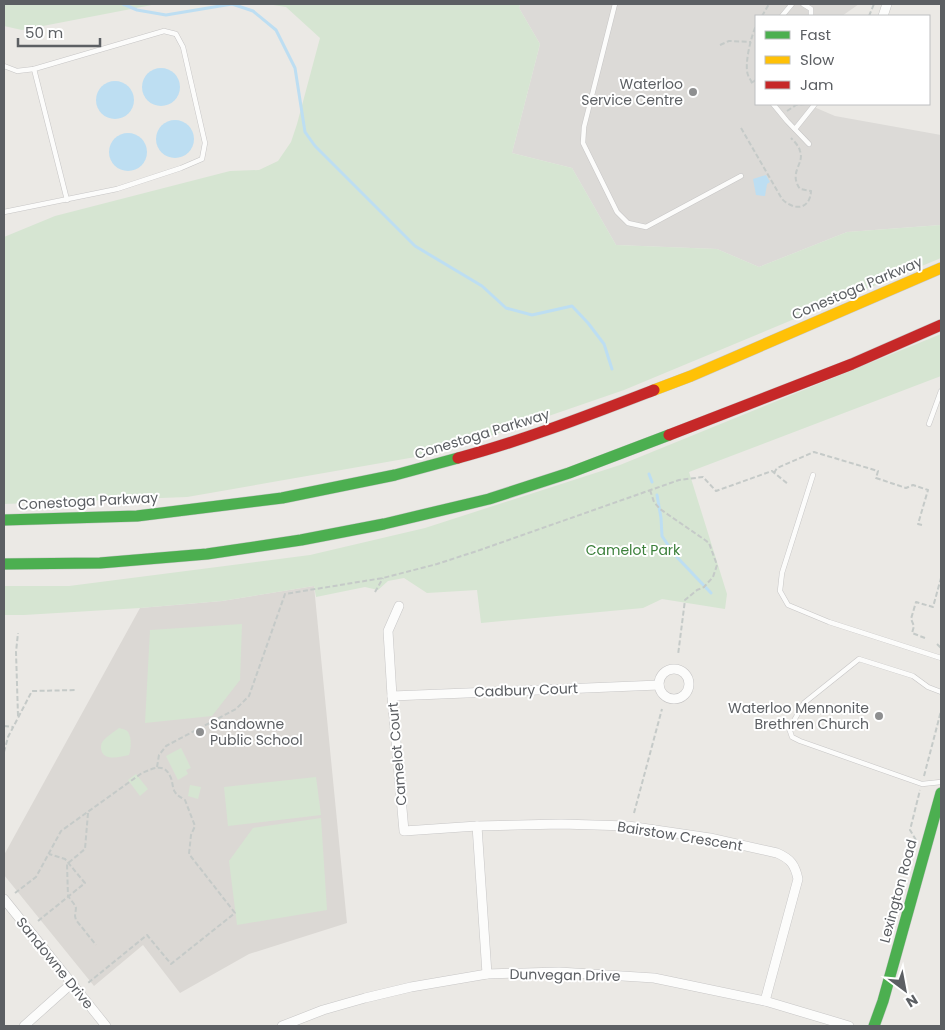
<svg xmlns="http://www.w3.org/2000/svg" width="945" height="1030" font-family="Poppins,sans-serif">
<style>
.industrial{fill:#dcdad7}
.education{fill:#dbd8d4}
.green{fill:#d6e5d2}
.water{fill:#bddef2}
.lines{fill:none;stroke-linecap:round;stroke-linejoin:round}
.stream{stroke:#bddef2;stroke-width:3}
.lane-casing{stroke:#c7c6c6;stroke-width:5.5}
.street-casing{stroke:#c7c6c6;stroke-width:10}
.fast-casing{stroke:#c6c6c6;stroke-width:12}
.slow-casing{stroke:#c6c6c6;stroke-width:12}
.jam-casing{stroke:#c6c6c6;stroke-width:12}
.path{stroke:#c5cac8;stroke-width:2;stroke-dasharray:5 2.5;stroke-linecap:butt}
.lane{stroke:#fcfcfb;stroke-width:4.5}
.street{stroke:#fcfcfb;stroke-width:9}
.fast{stroke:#4caf50;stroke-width:11}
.slow{stroke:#ffc107;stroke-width:11}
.jam{stroke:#c62828;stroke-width:11}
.poi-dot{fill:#8e8f90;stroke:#fff;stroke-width:2}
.labels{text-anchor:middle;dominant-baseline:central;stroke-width:4;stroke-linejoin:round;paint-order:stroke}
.poi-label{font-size:14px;fill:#5c5f63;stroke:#fff;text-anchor:end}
.street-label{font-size:14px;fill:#5c5f63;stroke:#fff}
.park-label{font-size:14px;fill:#3d813c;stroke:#fff}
</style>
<rect width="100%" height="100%" fill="#ebe9e5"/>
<path class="industrial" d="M520,4H859L842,16H756V104H807L835,116L941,135V225L847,232L759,267L717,249L616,245L572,168L512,153L540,44L519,8Z"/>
<path class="education" d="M314,586L347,923L249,954L180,993L143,945L94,986L4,875V855L140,608L222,601Z"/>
<g class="green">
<path d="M4,4H157L22,30L4,26Z"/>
<path d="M267,4H520L519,8L540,44L512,153L572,168L616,245L717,249L759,267L847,232L941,225V258L624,390L444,452L187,497L4,504V237L55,216L230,171L259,170L278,161L291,142L297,124L320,38L286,7Z"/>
<path d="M941,334V376L689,472L727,594L725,609L662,599L643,608L481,623L477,590L427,593L404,578L388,581L378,590L365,587L316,597L314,586L222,601L140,608L24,615H4V586H69L310,555L425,528L620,465Z"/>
<path d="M242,624L240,680L212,716L145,723L150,630Z"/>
<path d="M119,728C122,729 126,729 128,732C132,738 131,749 129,755C120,757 102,762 101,748C101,745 101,744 103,741C107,736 114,732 119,728Z"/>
<path d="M181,748L191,768L186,770L188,774L178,780L166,756Z"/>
<path d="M136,774L148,789L140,796L128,780Z"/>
<path d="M316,777L321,815L228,826L224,787Z"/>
<path d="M190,785L201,787L198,799L188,796Z"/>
<path d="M321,818L327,910L237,925L229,861L253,828Z"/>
</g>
<g class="water">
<circle cx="161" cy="87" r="19"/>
<circle cx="115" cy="100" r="19"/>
<circle cx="175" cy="139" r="19"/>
<circle cx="128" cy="152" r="19"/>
<path d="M766,175L770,182L767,184L765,196L756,195L753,179Z"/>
</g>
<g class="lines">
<g class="stream">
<path d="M123,4L137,10L166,15L232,4L253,11L276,30L295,68L305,132L315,146L415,246L482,286L506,308L532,315L572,306L588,323L604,344L612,369"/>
<path d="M649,474L652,482"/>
<path d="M657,495L661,518L662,536L674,554L711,593"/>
</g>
<g class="lane-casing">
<g id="lane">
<path d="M615,4L584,127L583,143L617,212L628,223L646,227L741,176"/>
<path d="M803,4L811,9V16"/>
<path d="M782,16L792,4"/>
<path d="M4,66L17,71L34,69L164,31L176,34L183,47L205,143L202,159L181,168L117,189L4,212"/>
<path d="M34,69L67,200"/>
<path d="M773,104L787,121L809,144"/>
<path d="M795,129L815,104"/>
<path d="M929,424L941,391"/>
<path d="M813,475L782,573L780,591L788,605L829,622L941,658"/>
<path d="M941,692L928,687L913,676L859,659L804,703L792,724L790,731L792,737L800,741L922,784L941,782"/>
</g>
</g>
<g class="street-casing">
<g id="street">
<path d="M883,16L887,4"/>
<path d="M399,606L388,631L392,696L404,831L477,826L561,824L628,826L710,838L777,853C791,859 795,865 798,879L765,1001"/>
<circle cx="674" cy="684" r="15"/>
<path d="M392,696L659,685"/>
<path d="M477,826L487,974"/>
<path d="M4,899L106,1026"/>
<path d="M24,1026L71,984"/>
<path d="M282,1026L323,1010L365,998L411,987L487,974L559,972L654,978L765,1001L849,1026"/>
</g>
</g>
<g class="fast-casing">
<g id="fast">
<path d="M4,520L137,516L282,498L395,475L458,458"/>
<path d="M4,564L100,563L207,554L301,540L384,524L489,499L569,473L669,435"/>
<path d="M874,1026L883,1001L941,793"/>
</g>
</g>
<g class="slow-casing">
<path id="slow" d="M654,390L691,376L941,268"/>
</g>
<g class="jam-casing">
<g id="jam">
<path d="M669,435L852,364L941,325"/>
<path d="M458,458C525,440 589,415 654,390"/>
</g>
</g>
<g class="path">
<path d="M762,16L769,4"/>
<path d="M869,16L874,4"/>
<path d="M720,45L729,41L751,42"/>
<path d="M751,83L756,80"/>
<path d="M752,83C751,80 749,78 748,75C744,65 751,36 756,26"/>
<path d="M787,111L796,105L805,104"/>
<path d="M741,128L782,199C794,211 810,210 811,191L800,189C788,172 805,164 800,151C799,146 794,141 791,138"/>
<path d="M774,473L777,468L814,452L878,471L876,478L906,488L913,485L928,490L918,524L922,525"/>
<path d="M650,490L654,502L660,509L705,540L709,543L717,565L713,577L704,587L697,590L685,600L678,655"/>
<path d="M375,592L383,578"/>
<path d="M925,638L912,633L914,626L911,619L916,602L933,607L941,578"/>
<path d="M937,644L941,648"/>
<path d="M18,716L16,652L18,633"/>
<path d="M4,726L13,727"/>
<path d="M4,752L8,737L32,691L77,690"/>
<path d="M157,767L159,755L166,746L236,709L249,696L285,594L383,578L437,564L480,550L679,480L703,477L716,491L772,471L788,484"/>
<path d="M924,776L941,711"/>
<path d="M88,813L85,849L67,864L68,896L74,904L76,908L75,916L76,920L96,945"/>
<path d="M634,813L662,709"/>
<path d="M916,840L910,830L920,790"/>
<path d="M15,893L36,877L61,831L142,773C152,769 164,762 170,776C173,781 172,788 175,792C177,796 181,797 185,800L195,826L191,835L189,854L235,913L171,964L147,935L88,983"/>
<path d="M38,921L85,883L65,859L49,854"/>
</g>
<use href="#lane" class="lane"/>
<use href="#street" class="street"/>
<use href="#fast" class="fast"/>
<use href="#slow" class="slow"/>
<use href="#jam" class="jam"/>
</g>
<g class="poi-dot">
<circle cx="693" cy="92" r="5"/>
<circle cx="879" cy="716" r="5"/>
<circle cx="200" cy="732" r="5"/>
</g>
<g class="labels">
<g class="poi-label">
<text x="683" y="84">Waterloo<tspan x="683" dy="16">Service Centre</tspan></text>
<text x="869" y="708">Waterloo Mennonite<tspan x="869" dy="16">Brethren Church</tspan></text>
<text x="210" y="724" text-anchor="start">Sandowne<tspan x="210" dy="16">Public School</tspan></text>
</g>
<g class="street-label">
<text transform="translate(857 288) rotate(-23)">Conestoga Parkway</text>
<text transform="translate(482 434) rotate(-17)">Conestoga Parkway</text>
<text transform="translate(88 501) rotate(-3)">Conestoga Parkway</text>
<text transform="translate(526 690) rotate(-2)">Cadbury Court</text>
<text transform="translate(397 754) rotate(-95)">Camelot Court</text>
<text transform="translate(680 836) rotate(9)">Bairstow Crescent</text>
<text transform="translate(898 891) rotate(-75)">Lexington Road</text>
<text transform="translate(55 963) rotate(51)">Sandowne Drive</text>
<text transform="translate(565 975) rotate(1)">Dunvegan Drive</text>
</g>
<g class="park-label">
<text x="633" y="550">Camelot Park</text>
</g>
</g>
<rect width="945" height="1030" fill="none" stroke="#5c5f63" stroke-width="10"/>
<rect x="755" y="15" width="175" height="90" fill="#ffffff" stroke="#bebfc1"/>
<rect x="765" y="31" width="25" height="8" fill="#4caf50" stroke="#bebfc1"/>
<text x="800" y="40" font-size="15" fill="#5c5f63">Fast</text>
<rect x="765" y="56" width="25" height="8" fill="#ffc107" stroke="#bebfc1"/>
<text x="800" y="65" font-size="15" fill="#5c5f63">Slow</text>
<rect x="765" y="81" width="25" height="8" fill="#c62828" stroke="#bebfc1"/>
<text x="800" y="90" font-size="15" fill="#5c5f63">Jam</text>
<g transform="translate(905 990) rotate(148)" stroke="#ffffff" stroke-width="4" paint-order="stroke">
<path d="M0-4L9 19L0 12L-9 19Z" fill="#5c5f63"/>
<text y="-8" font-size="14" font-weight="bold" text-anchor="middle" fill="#5c5f63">N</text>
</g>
<path d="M18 38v8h82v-8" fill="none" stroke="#5c5f63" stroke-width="2.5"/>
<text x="25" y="38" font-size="15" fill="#5c5f63" stroke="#ffffff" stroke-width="4" paint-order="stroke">50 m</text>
</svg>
